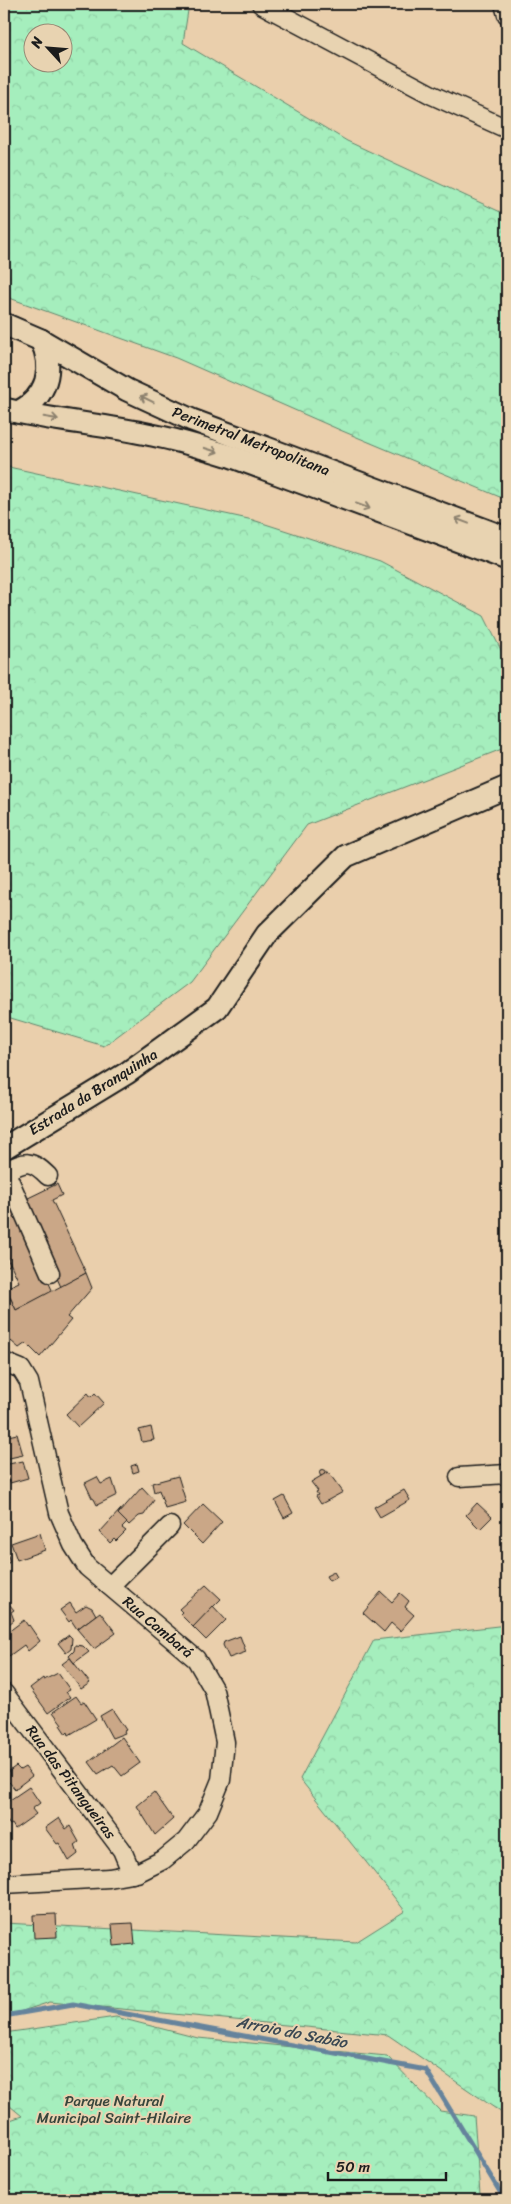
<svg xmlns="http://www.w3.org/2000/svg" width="511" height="2204" font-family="Sriracha,sans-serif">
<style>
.forest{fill:url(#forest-crowns);stroke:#60856c;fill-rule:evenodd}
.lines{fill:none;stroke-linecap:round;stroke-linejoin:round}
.stream{stroke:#65839c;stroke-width:5}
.building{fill:#caa787;stroke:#1c1c1c}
.minor-casing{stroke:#1c1c1c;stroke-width:21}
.major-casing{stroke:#1c1c1c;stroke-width:25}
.minor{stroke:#e8d3b1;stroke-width:18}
.major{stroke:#e8d3b1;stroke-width:21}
.oneway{stroke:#8c816e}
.labels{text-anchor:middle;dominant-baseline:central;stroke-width:4;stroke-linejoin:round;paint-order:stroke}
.street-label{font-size:15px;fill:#1c1c1c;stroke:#e8d3b1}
.park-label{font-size:15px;fill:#37463c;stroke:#e8d3b1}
.water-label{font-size:16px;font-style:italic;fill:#3a4752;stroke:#e8d3b1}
</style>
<defs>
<pattern id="forest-crowns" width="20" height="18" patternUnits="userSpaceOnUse" patternTransform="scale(1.25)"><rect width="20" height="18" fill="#a5eebd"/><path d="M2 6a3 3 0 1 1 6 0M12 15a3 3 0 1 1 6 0" fill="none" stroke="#8dcca2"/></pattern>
</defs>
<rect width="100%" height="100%" fill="#eacfac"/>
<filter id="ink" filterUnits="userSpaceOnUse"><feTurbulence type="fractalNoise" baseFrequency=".02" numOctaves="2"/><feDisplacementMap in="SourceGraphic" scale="10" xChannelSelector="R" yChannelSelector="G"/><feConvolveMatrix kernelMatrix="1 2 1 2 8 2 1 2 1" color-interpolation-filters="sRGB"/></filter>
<g filter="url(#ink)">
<g class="forest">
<path d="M4,4H189L183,43L347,141L507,215V500L340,430L176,358L4,296ZM32,32H62V62H32Z"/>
<path d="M4,466L253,520L380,561L484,616L507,662V747L307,825L190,982L104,1046L4,1016Z"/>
<path d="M507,1625V2096L502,2113L388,2035L50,2002L4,2017V1923L356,1942L405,1911L300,1779L374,1640Z"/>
<path d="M116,2017L198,2038L387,2056L440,2111L474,2116L480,2194L484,2200H4V2122L22,2116L4,2101V2033Z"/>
</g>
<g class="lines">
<path class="stream" d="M4,2016L73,2004L426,2070L505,2200"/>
</g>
<g class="building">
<path d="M57,1184L62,1195L52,1200L86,1273L61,1287L22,1201Z"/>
<path d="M9,1196L53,1292L16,1310L6,1288L19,1282L4,1250V1198Z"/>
<path d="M4,1250L10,1265L4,1268Z"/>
<path d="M86,1273L92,1288L67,1317L71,1320L40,1357L26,1343L19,1348L11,1341L8,1346L4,1342L5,1335L4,1334V1302L11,1299L16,1310Z"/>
<path d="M88,1393L91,1397L95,1393L104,1403L78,1427L66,1414Z"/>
<path d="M151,1427L154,1440L142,1442L139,1430Z"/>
<path d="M4,1430H6L8,1436L17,1434L23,1455L5,1459Z"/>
<path d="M23,1461L28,1478L10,1483L9,1479L4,1480V1465Z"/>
<path d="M137,1464L139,1471L133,1473L131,1466Z"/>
<circle cx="323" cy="1473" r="3.5"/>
<path d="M328,1472L343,1492L321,1504L316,1496L318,1495L316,1492L318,1491L311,1482Z"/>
<path d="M178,1476L186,1502L165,1508L159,1490L154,1492L152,1483Z"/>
<path d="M97,1477L101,1484L112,1479L117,1495L97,1505L94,1499L92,1498L85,1483Z"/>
<path d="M142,1487L154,1500L144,1515L139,1516L129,1525L118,1514Z"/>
<path d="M404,1490L410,1500L380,1517L374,1507Z"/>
<path d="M284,1496L293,1513L284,1518L275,1501Z"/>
<path d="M477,1503L492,1517L480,1529L466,1515Z"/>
<path d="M203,1504L222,1522L202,1544L183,1525Z"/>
<path d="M121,1509L118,1514L127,1523L122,1528L126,1531L116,1541L114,1539L110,1543L100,1532Z"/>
<path d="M40,1533L45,1550L17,1560L11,1543Z"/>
<path d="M4,1543L10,1562L4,1565Z"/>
<path d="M334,1572L337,1577L329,1581L326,1576Z"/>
<path d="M206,1585L221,1599L193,1627L180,1614L182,1612L179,1609Z"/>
<path d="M381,1592L392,1602L400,1593L409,1601L405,1607L414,1615L400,1631L391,1623L384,1632L363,1613Z"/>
<path d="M4,1598L14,1610L11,1612L14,1620L4,1628Z"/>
<path d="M70,1603L76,1612L86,1605L92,1608L96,1615L77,1629L71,1620L69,1622L60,1610Z"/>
<path d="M213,1606L226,1620L206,1640L193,1627Z"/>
<path d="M100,1612L116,1633L94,1649L77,1629Z"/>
<path d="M24,1620L28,1626L29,1625L40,1641L28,1651L24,1645L9,1656L4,1649V1635Z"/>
<path d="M69,1635L72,1638L71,1649L66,1653L58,1643Z"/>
<path d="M240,1636L246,1652L229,1658L223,1645L224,1642Z"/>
<path d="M75,1645L83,1646L89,1652L74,1663L69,1656L74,1651Z"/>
<path d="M70,1658L90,1683L81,1689L62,1664Z"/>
<path d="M58,1673L70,1690L66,1692L70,1697L48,1713L30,1688L43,1678L44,1680Z"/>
<path d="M76,1696L81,1703L84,1701L96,1719L69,1735L68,1732L66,1734L60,1725L62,1724L53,1712Z"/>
<path d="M112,1709L126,1730L124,1731L125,1733L112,1738L100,1716Z"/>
<path d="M122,1737L140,1763L122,1776L113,1765L98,1774L89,1762Z"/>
<path d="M16,1766L20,1770L25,1767L32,1776L15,1789L9,1782L6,1784L4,1775Z"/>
<path d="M29,1787L40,1803L32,1809L36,1814L15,1829L12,1824L10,1825L4,1817V1804Z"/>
<path d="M154,1792L173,1819L155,1835L137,1806Z"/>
<path d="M59,1818L66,1829L70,1826L79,1842L75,1845L78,1854L69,1861L59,1843L57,1844L45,1828Z"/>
<path d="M56,1914L57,1937L34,1938L33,1915Z"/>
<path d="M133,1923L135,1944L114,1946L112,1924Z"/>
</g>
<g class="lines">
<g class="minor-casing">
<g id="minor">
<path d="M261,4L432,95L507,129"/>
<path d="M504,4L507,15"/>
<path d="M4,1168L50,1273"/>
<path d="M6,1171C26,1161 31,1159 48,1176"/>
<path d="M4,1362L21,1369L29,1382L59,1513L73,1545L87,1567L196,1659L214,1690L225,1742L221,1780L208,1812L186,1841L163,1860L137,1873L109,1878L4,1884"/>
<path d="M459,1477L507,1474"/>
<path d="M110,1586L170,1526"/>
<path d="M4,1693L122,1850L132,1874"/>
</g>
</g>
<g class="major-casing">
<g id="major">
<path d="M4,324L41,340L127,390L192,420L507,538"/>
<path d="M4,409C52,421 103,424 152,435C178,440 204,448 230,456L507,559"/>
<path d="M18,412C47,397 55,369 41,340"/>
<path d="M4,1148L127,1073L217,1008L267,934L346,856L507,787"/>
</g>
</g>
<use href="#minor" class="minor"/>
<use href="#major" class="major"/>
</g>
<defs><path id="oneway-shaft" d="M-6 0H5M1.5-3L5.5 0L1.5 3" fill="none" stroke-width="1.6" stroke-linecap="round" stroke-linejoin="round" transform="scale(1.25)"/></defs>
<g class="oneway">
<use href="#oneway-shaft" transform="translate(147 399) rotate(-154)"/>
<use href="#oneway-shaft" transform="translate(51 418) rotate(9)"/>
<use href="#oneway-shaft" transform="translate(211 450) rotate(17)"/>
<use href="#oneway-shaft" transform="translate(363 506) rotate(20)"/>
<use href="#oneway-shaft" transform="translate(462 521) rotate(-159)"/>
</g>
</g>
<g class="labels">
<g class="street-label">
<text transform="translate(251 441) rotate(21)">Perimetral Metropolitana</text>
<text transform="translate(93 1092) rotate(-32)">Estrada da Branquinha</text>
<text transform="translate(158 1627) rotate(40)">Rua Cambará</text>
<text transform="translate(71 1782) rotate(53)">Rua das Pitangueiras</text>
</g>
<g class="park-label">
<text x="114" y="2101">Parque Natural<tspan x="114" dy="17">Municipal Saint-Hilaire</tspan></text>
</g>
<g class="water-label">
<text transform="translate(292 2032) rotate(11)">Arroio do Sabão</text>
</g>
</g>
<rect width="511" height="2204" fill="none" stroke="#e8d3b1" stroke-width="20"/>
<rect x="10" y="10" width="491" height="2184" fill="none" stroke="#1c1c1c" stroke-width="2" filter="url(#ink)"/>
<g transform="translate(48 48) rotate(296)"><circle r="24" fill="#e8d3b1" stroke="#968a75"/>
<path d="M0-4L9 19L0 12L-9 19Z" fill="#1c1c1c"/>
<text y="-8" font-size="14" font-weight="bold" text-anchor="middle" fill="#1c1c1c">N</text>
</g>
<path d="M328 2172v8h118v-8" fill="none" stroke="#1c1c1c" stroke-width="2.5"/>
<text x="336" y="2172" font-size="15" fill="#1c1c1c" stroke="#e8d3b1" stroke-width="4" paint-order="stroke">50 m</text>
</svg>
